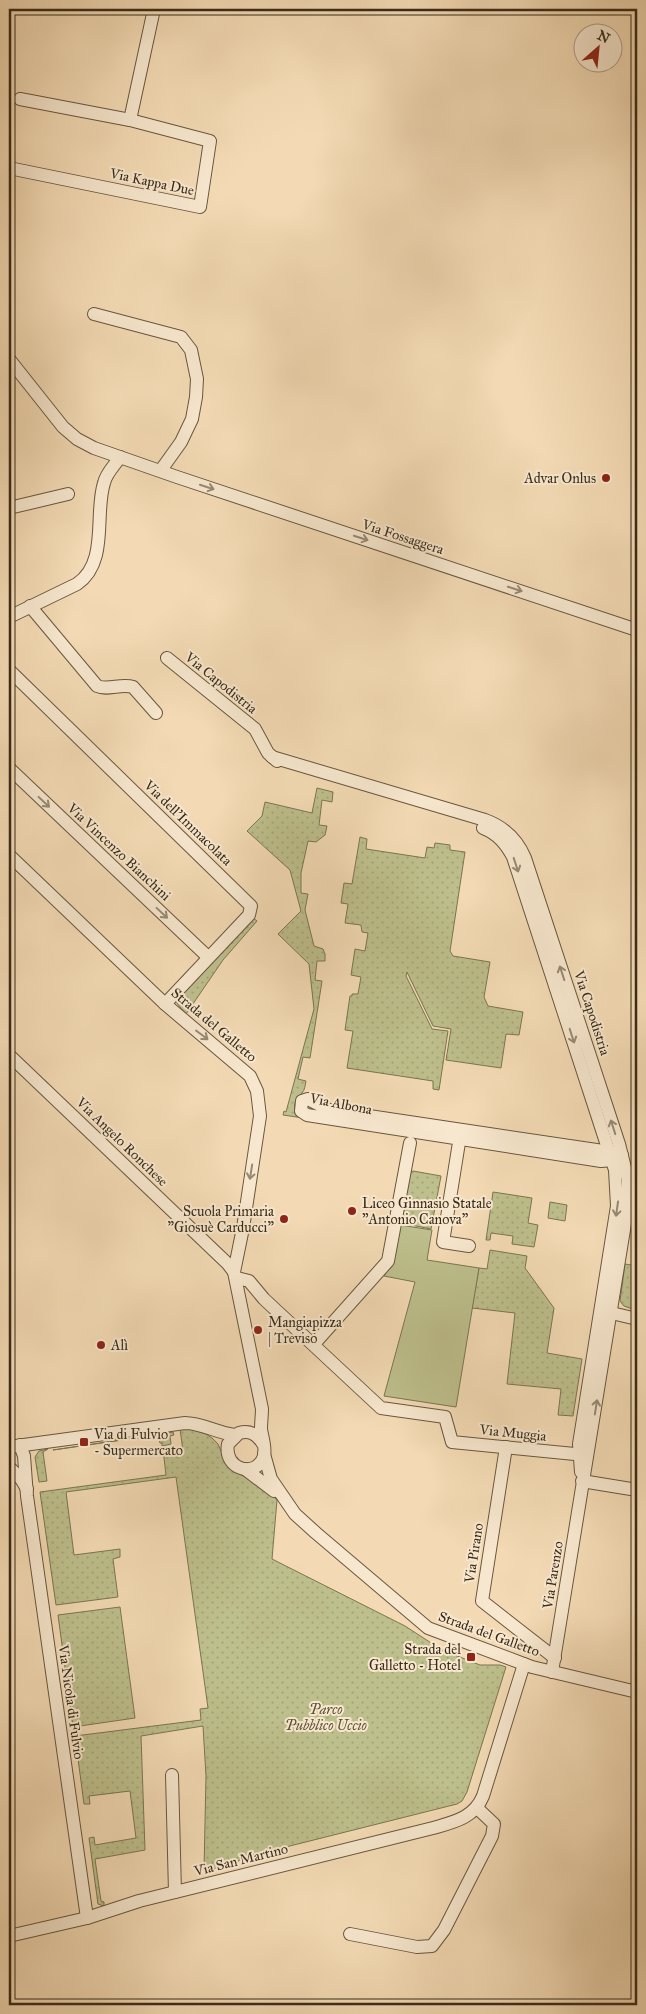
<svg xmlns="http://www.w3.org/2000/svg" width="646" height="2014" font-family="'IM FELL Great Primer',serif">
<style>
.green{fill:url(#green-dots);stroke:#7b7552}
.pitch{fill:#bdbf8c;stroke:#7b7552}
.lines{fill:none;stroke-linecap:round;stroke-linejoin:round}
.minor-casing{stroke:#68573f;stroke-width:14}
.minor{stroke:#f7e7ce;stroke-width:12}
.oneway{stroke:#988973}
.poi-dot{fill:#8f2418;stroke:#f7e7ce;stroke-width:2}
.labels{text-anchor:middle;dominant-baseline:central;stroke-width:4;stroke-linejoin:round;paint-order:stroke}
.street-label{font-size:14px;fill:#392b18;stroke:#f7e7ce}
.poi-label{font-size:14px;fill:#392b18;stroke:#f7e7ce;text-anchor:start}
.park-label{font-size:14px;font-style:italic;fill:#5a5035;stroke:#f7e7ce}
</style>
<defs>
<pattern id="green-dots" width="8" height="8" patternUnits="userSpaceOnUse" patternTransform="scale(1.25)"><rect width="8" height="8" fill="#bdbf8c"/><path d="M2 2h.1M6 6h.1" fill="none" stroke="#a3a478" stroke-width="1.8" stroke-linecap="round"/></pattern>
</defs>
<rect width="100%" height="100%" fill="#f3dab4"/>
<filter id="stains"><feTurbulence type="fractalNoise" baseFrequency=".004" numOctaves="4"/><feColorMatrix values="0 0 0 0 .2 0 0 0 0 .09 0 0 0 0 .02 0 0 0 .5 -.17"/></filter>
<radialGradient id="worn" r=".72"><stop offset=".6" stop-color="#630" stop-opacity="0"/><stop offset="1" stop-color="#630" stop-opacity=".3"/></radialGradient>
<g class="green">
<path d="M317,788L333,792L332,802L322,800L319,825L327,826L325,835L316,842L308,841L301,873V893L308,894L305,910L314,946L323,949L325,954V961H317L315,980L322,981L310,1058L303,1057L298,1079L306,1081C305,1085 305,1090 302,1093C297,1101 292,1102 296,1112L310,1119L283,1115L284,1111L286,1112L314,1009L309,964L278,934L301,911L290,870L247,831L262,816L265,802L312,813Z"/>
<path d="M360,837L367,839L366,849L425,858L427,847L434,848L435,843L450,845V850L465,852L450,951L453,956L490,962L484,997L488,1006L523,1012L519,1035L506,1034L501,1068L446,1060L451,1029L433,1026L407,972L406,976L432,1029L448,1031L439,1090L433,1089V1081L347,1068L353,1031L345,1030L350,996H352V994H358L361,977L351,975L355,949L365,951L368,933L362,932L361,925L345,923L348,904L341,903L344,883L352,884Z"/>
<path d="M252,917L257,921L223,960L186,1014L175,1001Z"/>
<path d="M413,1171L441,1176L431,1229L401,1223L410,1173Z"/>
<path d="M493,1192L532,1198L528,1223L538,1225L534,1247L512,1244L513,1236L491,1233L490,1240H486Z"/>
<path d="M550,1202L567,1205L565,1221L548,1218Z"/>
<path d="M490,1250L527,1256L525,1268L554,1308L547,1353L582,1359L573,1416L558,1415L561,1389L507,1384L515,1313L472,1308L479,1268L487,1269Z"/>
<path d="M625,1264L637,1266V1298L635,1310L624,1306L620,1301Z"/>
<path d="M190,1428L206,1434L212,1438L218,1444L228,1467L265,1489L277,1500L272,1559L405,1626L442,1650L480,1665H500L506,1667L467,1792L462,1801L457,1804L242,1858L236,1863L204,1871L206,1776L203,1726L141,1736L145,1850L95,1859L101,1901L104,1902V1906L98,1904L89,1838L94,1837L95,1845L136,1838L130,1791L89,1796L90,1804H84L75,1736L201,1720L200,1709L208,1708L176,1477L66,1492L74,1555L120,1549V1557L113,1559L118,1597L56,1605L40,1492L166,1475L163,1449L171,1448L172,1452L183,1451L180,1429Z"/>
<path d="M173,1432L174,1435L170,1436L171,1444L162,1446V1443H160L158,1435L53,1450Z"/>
<path d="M48,1449L43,1452L47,1481L39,1482L35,1457L39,1451Z"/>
<path d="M120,1607L135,1718L73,1727L58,1615Z"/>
</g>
<path class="pitch" d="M400,1225L432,1230L427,1260L479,1268L456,1407L384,1396L415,1282L384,1276L391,1265Z"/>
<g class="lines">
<g class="minor-casing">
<g id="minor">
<path d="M20,99L130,120L154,9"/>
<path d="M9,168L200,207L210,141L130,120"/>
<path d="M94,314L181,337L191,350L197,379L196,397L192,419L181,442L161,470"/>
<path d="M9,359L63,427L77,439L94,448L177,477L637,630"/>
<path d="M9,508L68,494"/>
<path d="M30,606L97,686C108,691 121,683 133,687L156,713"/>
<path d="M9,617L77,584C109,562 94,514 104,483C106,473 115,465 120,457"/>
<path d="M167,658L255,729L268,753L277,761"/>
<path d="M9,670L251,906L249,915L165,1004"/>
<path d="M272,757L485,820C504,827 517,839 525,858L619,1144L628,1180V1205L552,1672"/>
<path d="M9,768L208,957"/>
<path d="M483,828C498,834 506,844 513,857L615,1170L617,1206L579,1444L581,1472"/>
<path d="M9,855L165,1004L250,1076L257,1091L260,1116L243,1228L234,1272L262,1409C262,1415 261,1422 261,1429C262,1437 266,1447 264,1456C257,1479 223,1470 228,1444L239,1433C250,1430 257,1434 263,1444"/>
<path d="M9,1055L228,1264L234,1272"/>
<path d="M308,1099L329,1110L610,1152L622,1155L613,1160L601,1161L307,1115L301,1111L302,1101Z"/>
<path d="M461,1130L443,1242L469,1246"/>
<path d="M237,1278L249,1281L264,1299L381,1408L445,1417L452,1442L585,1455"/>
<path d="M603,1311L637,1319"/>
<path d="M314,1344L388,1261L410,1143"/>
<path d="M20,1445L24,1456L27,1496L87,1918"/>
<path d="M9,1447L185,1423C202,1423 217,1433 235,1435"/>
<path d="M506,1447L482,1601L555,1658"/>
<path d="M264,1454L271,1479L295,1514L316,1533L428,1628L532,1667L637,1692"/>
<path d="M9,1467L21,1479L27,1489"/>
<path d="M245,1469L274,1491"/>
<path d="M582,1481L637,1490"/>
<path d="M172,1775L175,1892"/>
<path d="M350,1934L417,1947L432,1946L444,1930L492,1836L494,1824L477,1808"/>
<path d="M9,1936L87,1918L139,1901L433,1828C454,1822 474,1818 483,1796L524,1664"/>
</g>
</g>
<use href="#minor" class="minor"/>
</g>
<defs><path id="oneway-shaft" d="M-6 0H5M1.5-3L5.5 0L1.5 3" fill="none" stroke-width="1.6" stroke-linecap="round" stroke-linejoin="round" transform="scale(1.25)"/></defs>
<g class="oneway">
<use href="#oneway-shaft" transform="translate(207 487) rotate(18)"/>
<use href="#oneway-shaft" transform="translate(361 538) rotate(18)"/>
<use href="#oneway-shaft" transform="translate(515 589) rotate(18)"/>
<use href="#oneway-shaft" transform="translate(44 802) rotate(43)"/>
<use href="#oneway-shaft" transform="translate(516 865) rotate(72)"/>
<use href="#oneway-shaft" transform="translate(162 913) rotate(43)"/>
<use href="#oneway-shaft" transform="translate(562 973) rotate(-108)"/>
<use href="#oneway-shaft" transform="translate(202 1035) rotate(37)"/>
<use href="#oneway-shaft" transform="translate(572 1036) rotate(72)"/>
<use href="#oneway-shaft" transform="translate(613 1127) rotate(-108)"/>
<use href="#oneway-shaft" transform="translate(251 1172) rotate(99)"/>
<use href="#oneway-shaft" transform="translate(617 1209) rotate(98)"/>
<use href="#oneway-shaft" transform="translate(596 1407) rotate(-81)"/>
</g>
<g class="poi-dot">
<circle cx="606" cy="478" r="5"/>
<circle cx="352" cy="1211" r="5"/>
<circle cx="284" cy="1219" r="5"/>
<circle cx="258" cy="1330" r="5"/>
<circle cx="101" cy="1345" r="5"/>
<rect x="79" y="1437" width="10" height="10" rx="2.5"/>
<rect x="466" y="1652" width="10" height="10" rx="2.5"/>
</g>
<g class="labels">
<g class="street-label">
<text transform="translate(152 182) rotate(12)">Via Kappa Due</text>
<text transform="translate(403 537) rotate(18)">Via Fossaggera</text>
<text transform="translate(221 683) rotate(39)">Via Capodistria</text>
<text transform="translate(188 823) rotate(44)">Via dell'Immacolata</text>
<text transform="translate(119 852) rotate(43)">Via Vincenzo Bianchini</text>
<text transform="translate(592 1013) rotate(72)">Via Capodistria</text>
<text transform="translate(214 1025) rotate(40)">Strada del Galletto</text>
<text transform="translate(341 1104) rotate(11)">Via Albona</text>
<text transform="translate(122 1142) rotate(44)">Via Angelo Ronchese</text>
<text transform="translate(513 1433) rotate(6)">Via Muggia</text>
<text transform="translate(474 1553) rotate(-81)">Via Pirano</text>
<text transform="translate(553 1575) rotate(-81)">Via Parenzo</text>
<text transform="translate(489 1634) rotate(20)">Strada del Galletto</text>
<text transform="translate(71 1702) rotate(82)">Via Nicola di Fulvio</text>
<text transform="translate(241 1860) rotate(-14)">Via San Martino</text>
</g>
<g class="poi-label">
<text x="596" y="478" text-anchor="end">Advar Onlus</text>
<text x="362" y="1203">Liceo Ginnasio Statale<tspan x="362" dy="16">"Antonio Canova"</tspan></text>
<text x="274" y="1211" text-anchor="end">Scuola Primaria<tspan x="274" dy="16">"Giosuè Carducci"</tspan></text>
<text x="268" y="1322">Mangiapizza<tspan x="268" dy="16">| Treviso</tspan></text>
<text x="111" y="1345">Alì</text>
<text x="94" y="1434">Via di Fulvio<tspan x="94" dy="16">- Supermercato</tspan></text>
<text x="461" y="1649" text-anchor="end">Strada del<tspan x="461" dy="16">Galletto - Hotel</tspan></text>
</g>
<g class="park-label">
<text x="326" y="1709">Parco<tspan x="326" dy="16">Pubblico Uccio</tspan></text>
</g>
</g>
<rect width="646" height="2014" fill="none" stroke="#f3dab4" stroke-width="30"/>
<rect x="10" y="10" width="626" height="1994" fill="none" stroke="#392b18" stroke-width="2.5"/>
<rect x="15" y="15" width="616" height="1984" fill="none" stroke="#392b18"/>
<g transform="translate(598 48) rotate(27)"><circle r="24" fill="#f7e7ce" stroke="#ab9c85"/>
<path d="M0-4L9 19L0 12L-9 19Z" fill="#8f2418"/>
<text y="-8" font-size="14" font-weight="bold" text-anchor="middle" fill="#392b18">N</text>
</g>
<rect width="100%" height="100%" filter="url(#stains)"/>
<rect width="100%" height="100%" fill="url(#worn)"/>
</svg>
